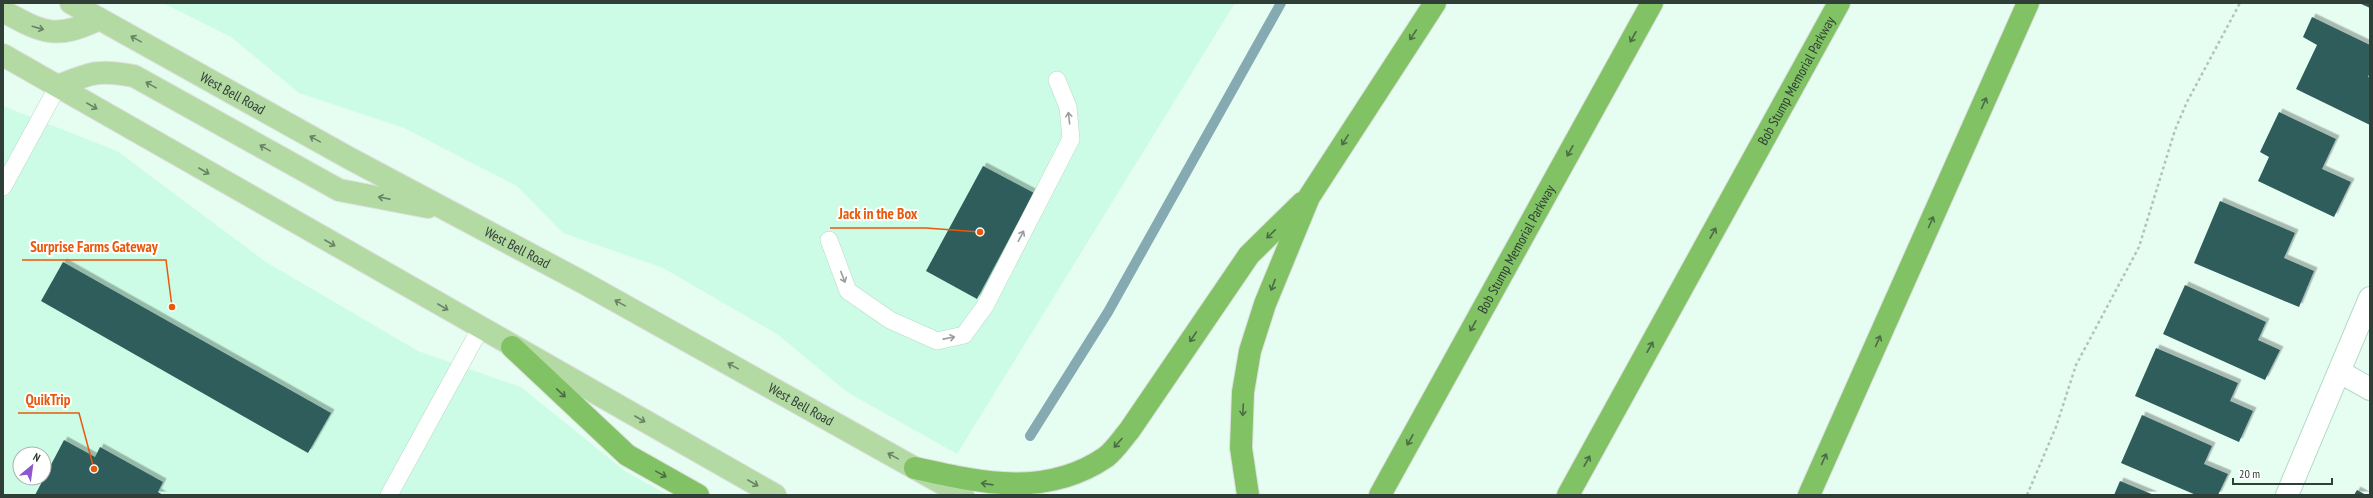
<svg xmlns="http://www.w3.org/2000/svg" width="2373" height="498" font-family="'PT Sans Narrow',sans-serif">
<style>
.built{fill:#cdfce6;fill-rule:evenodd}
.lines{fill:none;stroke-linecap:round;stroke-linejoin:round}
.stream{stroke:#85aab2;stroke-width:10}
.building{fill:#2e5d5b;filter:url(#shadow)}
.lane-casing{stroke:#b4dac7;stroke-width:18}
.street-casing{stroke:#b4dac7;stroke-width:24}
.primary-casing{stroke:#dee0df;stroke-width:24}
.highway-casing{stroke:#dee0df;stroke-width:24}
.path{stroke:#afc4ba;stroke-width:2.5;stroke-dasharray:3 3;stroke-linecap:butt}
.lane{stroke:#fff;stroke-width:17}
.street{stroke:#fff;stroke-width:22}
.primary{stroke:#b3daa2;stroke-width:22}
.highway{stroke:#80c264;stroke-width:22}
.oneway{stroke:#6a8467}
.oneway2{stroke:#4b6c47}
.oneway3{stroke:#979e9b}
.labels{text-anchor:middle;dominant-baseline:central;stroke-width:4;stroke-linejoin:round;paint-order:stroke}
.street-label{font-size:14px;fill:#2f3e37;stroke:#fff}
.leader{fill:none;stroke:#e8590c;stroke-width:1.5}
.callout-dot{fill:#e8590c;stroke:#fff;stroke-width:1.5}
.callout-label{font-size:15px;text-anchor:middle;font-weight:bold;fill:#e8590c;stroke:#fff;stroke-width:4;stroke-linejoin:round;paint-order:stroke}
</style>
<defs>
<filter id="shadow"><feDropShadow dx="3.5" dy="-3.5" stdDeviation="0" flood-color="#0004"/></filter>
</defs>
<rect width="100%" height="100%" fill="#e6fdf2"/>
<g class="built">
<path d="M163,3H1235L957,454L847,392L777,334L663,268L563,233L517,186L404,128L299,93L231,37Z"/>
<path d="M3,106L117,151L266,262L418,351L521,387L625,471L668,495H3ZM20,454H44V478H20Z"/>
</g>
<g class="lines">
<path class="stream" d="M1030,436L1108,312L1281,3"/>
</g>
<g class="building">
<path d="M2359,3H2370V8Z"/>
<path d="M2312,17L2370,45V72L2368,77L2370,78V125L2296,89L2317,45L2303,37Z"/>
<path d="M2279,112L2336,139L2322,169L2351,182L2334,217L2258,181L2269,157L2260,152Z"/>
<path d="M983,166L1034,193L977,299L926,271Z"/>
<path d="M2220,201L2295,233L2284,258L2314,271L2299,307L2194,263Z"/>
<path d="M63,262L331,413L308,453L41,301Z"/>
<path d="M2185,285L2266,322L2258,340L2280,350L2265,380L2163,334Z"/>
<path d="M2156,348L2238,383L2230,401L2253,411L2239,442L2135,396Z"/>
<path d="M2142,415L2212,446L2204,464L2228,474L2218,495H2196L2121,463Z"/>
<path d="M64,440L95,457L100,447L163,482L158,492L163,495H35Z"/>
<path d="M2120,481L2154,495H2114Z"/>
<path d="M2357,490L2366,495H2354Z"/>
</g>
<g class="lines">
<g class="lane-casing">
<g id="lane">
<path d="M3,187L58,86"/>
<path d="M829,240L848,291L890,320L937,341L964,335L985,306L1071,139L1068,107L1057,80"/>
<path d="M389,495L480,329"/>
</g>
</g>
<g class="street-casing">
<g id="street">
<path d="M2340,372L2370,389"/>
<path d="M2287,495L2370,298"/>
</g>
</g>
<g class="primary-casing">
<g id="primary">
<path id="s1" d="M71,3L349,158L584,283L963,495"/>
<path d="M3,11C43,33 56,40 99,19"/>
<path d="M3,55L775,495"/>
<path d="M58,86C91,73 98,69 134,76L339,190L428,207"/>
</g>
</g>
<g class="highway-casing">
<g id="highway">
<path d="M512,347L627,455L698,495"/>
<path d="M915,468C982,483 1046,498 1106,457C1115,450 1122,439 1129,431L1249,255L1302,203"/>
<path d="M1248,495L1241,448L1243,392L1250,351L1265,304L1309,197L1435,3"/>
<path id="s2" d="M1380,495L1652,3"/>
<path id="s3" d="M1568,495L1839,3"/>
<path d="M1809,495L2028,3"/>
</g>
</g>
<path class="path" d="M2027,495L2056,427L2076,365L2139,247L2175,130L2187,102L2240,3"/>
<use href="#lane" class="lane"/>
<use href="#street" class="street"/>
<use href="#primary" class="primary"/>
<use href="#highway" class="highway"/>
</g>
<defs><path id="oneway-shaft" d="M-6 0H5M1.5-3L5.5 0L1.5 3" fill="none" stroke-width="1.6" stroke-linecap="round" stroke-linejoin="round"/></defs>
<g class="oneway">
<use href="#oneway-shaft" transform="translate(38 28) rotate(16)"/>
<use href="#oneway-shaft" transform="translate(136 39) rotate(-151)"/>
<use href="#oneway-shaft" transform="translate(151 85) rotate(-151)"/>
<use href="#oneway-shaft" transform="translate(92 106) rotate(30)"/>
<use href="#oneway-shaft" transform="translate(315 139) rotate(-151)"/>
<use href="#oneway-shaft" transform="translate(265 148) rotate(-151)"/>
<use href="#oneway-shaft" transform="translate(204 171) rotate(30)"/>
<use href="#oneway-shaft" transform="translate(384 198) rotate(-169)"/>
<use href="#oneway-shaft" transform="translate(330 243) rotate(30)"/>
<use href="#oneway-shaft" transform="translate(620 303) rotate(-151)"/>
<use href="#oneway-shaft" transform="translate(443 307) rotate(30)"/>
<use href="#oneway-shaft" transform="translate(733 366) rotate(-151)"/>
<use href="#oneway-shaft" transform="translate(640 419) rotate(30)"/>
<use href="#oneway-shaft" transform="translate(893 456) rotate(-151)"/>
<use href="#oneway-shaft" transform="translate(753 483) rotate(30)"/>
</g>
<g class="oneway2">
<use href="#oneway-shaft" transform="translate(1413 35) rotate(124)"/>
<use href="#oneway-shaft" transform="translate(1633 37) rotate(119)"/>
<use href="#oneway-shaft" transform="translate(1984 103) rotate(-66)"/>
<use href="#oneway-shaft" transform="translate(1345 140) rotate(122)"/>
<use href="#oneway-shaft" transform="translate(1570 151) rotate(119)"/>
<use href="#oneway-shaft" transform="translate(1931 222) rotate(-66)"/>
<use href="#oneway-shaft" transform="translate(1713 233) rotate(-61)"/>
<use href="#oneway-shaft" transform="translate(1271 234) rotate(136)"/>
<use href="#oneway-shaft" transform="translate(1273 285) rotate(111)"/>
<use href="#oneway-shaft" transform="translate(1473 326) rotate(119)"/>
<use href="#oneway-shaft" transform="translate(1193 337) rotate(124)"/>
<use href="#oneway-shaft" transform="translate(1878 341) rotate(-66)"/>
<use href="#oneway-shaft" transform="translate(1650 347) rotate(-61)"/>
<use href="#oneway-shaft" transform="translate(561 393) rotate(43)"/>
<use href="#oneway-shaft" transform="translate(1243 410) rotate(93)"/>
<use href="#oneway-shaft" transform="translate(1410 440) rotate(119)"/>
<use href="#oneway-shaft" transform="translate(1118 443) rotate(132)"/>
<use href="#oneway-shaft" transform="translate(1824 459) rotate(-66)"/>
<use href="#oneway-shaft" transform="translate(1587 461) rotate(-61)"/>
<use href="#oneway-shaft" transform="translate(661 474) rotate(29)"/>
<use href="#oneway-shaft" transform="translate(987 484) rotate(-172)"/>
</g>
<g class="oneway3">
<use href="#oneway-shaft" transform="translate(1069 118) rotate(-96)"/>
<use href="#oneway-shaft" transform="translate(1021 236) rotate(-63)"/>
<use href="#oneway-shaft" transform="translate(843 277) rotate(69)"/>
<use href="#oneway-shaft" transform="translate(949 338) rotate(-11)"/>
</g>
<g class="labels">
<g class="street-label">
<text stroke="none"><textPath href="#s3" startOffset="473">Bob Stump Memorial Parkway</textPath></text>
<text stroke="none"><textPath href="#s1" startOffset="185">West Bell Road</textPath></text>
<text stroke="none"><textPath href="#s1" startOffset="509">West Bell Road</textPath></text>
<text stroke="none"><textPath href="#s2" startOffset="281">Bob Stump Memorial Parkway</textPath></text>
<text stroke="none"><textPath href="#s1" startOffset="833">West Bell Road</textPath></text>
</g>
</g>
<path class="leader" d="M980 232L926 228H830M172 307L166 260H22M94 469L79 413H18"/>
<g class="callout-dot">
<circle cx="980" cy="232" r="4"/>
<circle cx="172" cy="307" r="4"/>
<circle cx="94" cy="469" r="4"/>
</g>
<g class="callout-label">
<text x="878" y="219">Jack in the Box</text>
<text x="94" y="252">Surprise Farms Gateway</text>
<text x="48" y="405">QuikTrip</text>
</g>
<rect width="2373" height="498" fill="none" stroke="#2f3e37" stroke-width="8"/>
<g transform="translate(32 466) rotate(29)"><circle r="19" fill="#ffffff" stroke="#acb2af"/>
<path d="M0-3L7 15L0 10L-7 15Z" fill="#8c57cf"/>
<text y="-6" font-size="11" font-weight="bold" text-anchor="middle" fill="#2f3e37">N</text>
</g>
<path d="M2233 478v6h99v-6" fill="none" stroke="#2f3e37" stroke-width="2"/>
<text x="2239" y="478" font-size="12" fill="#2f3e37" stroke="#ffffff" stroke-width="3" paint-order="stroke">20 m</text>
</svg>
